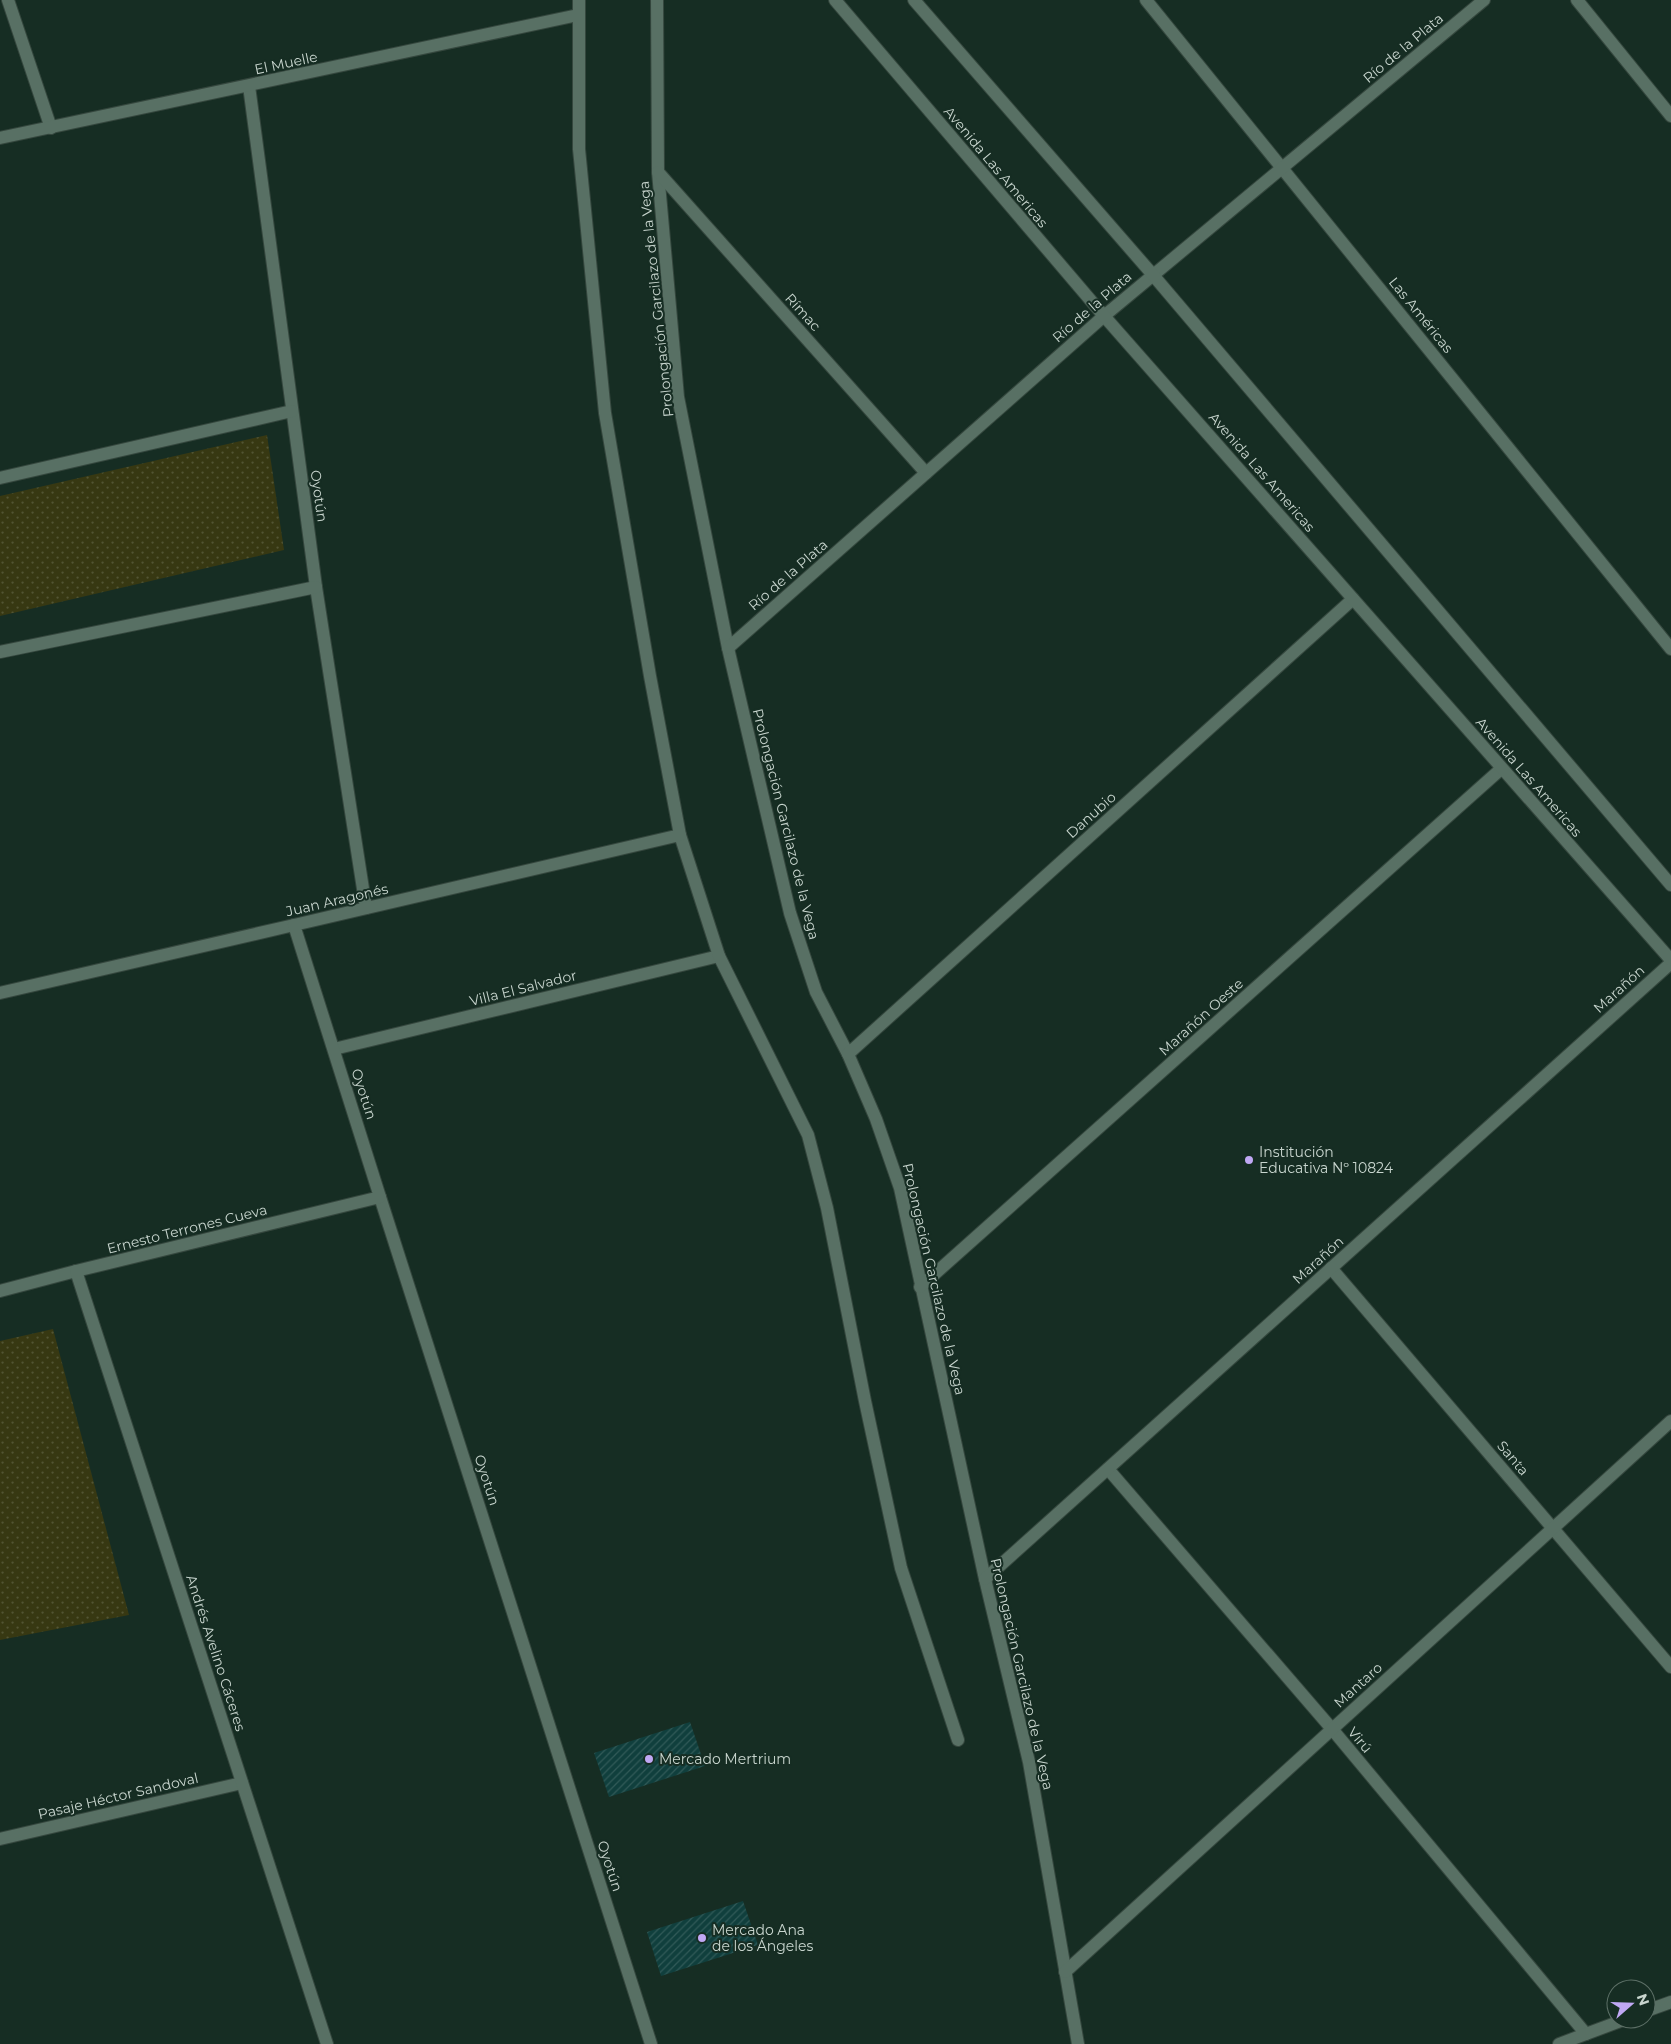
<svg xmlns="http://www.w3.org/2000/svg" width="1671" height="2044" font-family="Montserrat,sans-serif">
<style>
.park{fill:url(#park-dots)}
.building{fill:url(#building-hatch)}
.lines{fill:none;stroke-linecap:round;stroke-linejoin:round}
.service-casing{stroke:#35473e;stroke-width:14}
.minor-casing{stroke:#35473e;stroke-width:14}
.tertiary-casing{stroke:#35473e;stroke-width:14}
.service{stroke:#587064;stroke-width:12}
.minor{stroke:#587064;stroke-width:12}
.tertiary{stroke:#587064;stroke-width:12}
.poi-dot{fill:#c0a8f4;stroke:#162d23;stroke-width:2}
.labels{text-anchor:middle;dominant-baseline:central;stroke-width:4;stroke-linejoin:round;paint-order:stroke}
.street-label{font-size:14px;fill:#c8d5ce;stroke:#162d23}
.poi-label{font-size:14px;fill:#c8d5ce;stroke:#162d23;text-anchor:start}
</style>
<defs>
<pattern id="park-dots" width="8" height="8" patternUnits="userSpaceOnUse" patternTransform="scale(1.25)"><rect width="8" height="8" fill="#373812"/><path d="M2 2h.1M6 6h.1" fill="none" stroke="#525433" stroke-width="1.8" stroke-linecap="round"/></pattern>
<pattern id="building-hatch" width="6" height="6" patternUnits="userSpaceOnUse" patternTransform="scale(1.25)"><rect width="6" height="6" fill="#103f3d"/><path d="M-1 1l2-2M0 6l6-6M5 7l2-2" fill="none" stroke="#315a58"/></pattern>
</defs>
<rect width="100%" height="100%" fill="#162d23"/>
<g class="park">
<path d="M267,435L284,550L0,616V496Z"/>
<path d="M53,1329L129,1615L0,1640V1341Z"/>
</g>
<g class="building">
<path d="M690,1722L705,1766L609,1797L594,1753Z"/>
<path d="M743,1901L758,1945L661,1976L647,1932Z"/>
</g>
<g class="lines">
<g class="service-casing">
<path id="service" d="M334,1049L719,956"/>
</g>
<g class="minor-casing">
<g id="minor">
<path d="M8,0L51,128"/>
<path d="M657,0L658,172L678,397L728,648L790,913L816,992L848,1054L876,1119L900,1188L985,1579L1029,1762L1078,2044"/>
<path d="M1146,0L1671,649"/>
<path d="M1577,0L1671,116"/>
<path d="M249,86L316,587L366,908"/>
<path d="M0,138L578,15"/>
<path d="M658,172L926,473"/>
<path d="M0,478L292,411"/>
<path d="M728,648L1104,316L1484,0"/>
<path d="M0,652L316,587"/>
<path d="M680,835L719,956L808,1135L827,1208L865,1401L901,1568L958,1740"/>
<path d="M0,993L294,925"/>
<path d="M848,1054L1353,599"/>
<path d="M380,1197L651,2044"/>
<path d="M1331,1268L1671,1667"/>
<path d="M920,1287L1501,769"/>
<path d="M0,1291L76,1271"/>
<path d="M1108,1469L1332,1729L1586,2034"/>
<path d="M985,1579L1671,963"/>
<path d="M0,1839L242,1783"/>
<path d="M1065,1972L1671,1421"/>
<path d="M1646,2011L1671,2002"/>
<path d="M1559,2044L1626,2019"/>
</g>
</g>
<g class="tertiary-casing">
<g id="tertiary">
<path d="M835,0L1104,316L1671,960"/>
<path d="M914,0L1153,275L1671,885"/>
<path d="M327,2044L76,1271L380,1197L294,925L680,835L650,676L605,413L579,149V0"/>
</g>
</g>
<use href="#service" class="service"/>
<use href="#minor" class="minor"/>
<use href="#tertiary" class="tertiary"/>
</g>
<g class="poi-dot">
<circle cx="1249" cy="1160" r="5"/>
<circle cx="649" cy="1759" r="5"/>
<circle cx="702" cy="1938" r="5"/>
</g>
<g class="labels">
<g class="street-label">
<text transform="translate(1403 48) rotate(-40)">Río de la Plata</text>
<text transform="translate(286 63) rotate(-12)">El Muelle</text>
<text transform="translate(996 167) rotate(50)">Avenida Las Americas</text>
<text transform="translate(656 299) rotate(-96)">Prolongación Garcilazo de la Vega</text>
<text transform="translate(1092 307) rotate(-41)">Río de la Plata</text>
<text transform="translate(803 312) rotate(48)">Rímac</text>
<text transform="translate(1421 315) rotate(51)">Las Américas</text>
<text transform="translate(1262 472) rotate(49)">Avenida Las Americas</text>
<text transform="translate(319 496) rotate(82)">Oyotún</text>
<text transform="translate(788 575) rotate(-41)">Río de la Plata</text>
<text transform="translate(1529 777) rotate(49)">Avenida Las Americas</text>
<text transform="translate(1091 815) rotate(-42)">Danubio</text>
<text transform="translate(786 824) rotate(76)">Prolongación Garcilazo de la Vega</text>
<text transform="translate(337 900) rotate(-13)">Juan Aragonés</text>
<text transform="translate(523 988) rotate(-14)">Villa El Salvador</text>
<text transform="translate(1619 989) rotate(-42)">Marañón</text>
<text transform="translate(1201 1017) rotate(-42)">Marañón Oeste</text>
<text transform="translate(364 1094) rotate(72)">Oyotún</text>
<text transform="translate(187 1229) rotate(-14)">Ernesto Terrones Cueva</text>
<text transform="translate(1318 1260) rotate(-42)">Marañón</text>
<text transform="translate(934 1279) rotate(77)">Prolongación Garcilazo de la Vega</text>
<text transform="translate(1513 1458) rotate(50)">Santa</text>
<text transform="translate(487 1480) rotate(72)">Oyotún</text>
<text transform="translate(216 1653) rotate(72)">Andrés Avelino Cáceres</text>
<text transform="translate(1022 1674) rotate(77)">Prolongación Garcilazo de la Vega</text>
<text transform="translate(1358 1685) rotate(-42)">Mantaro</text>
<text transform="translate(1360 1740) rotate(50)">Virú</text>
<text transform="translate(118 1796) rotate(-13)">Pasaje Héctor Sandoval</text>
<text transform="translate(610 1866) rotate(72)">Oyotún</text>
</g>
<g class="poi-label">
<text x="1259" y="1152">Institución<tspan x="1259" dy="16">Educativa Nº 10824</tspan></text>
<text x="659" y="1759">Mercado Mertrium</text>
<text x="712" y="1930">Mercado Ana<tspan x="712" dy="16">de los Ángeles</tspan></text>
</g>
</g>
<g transform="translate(1631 2004) rotate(70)"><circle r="24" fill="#162d23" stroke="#5d7067"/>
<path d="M0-4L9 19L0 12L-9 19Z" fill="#c0a8f4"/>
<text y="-8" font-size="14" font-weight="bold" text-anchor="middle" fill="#c8d5ce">N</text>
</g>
</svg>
